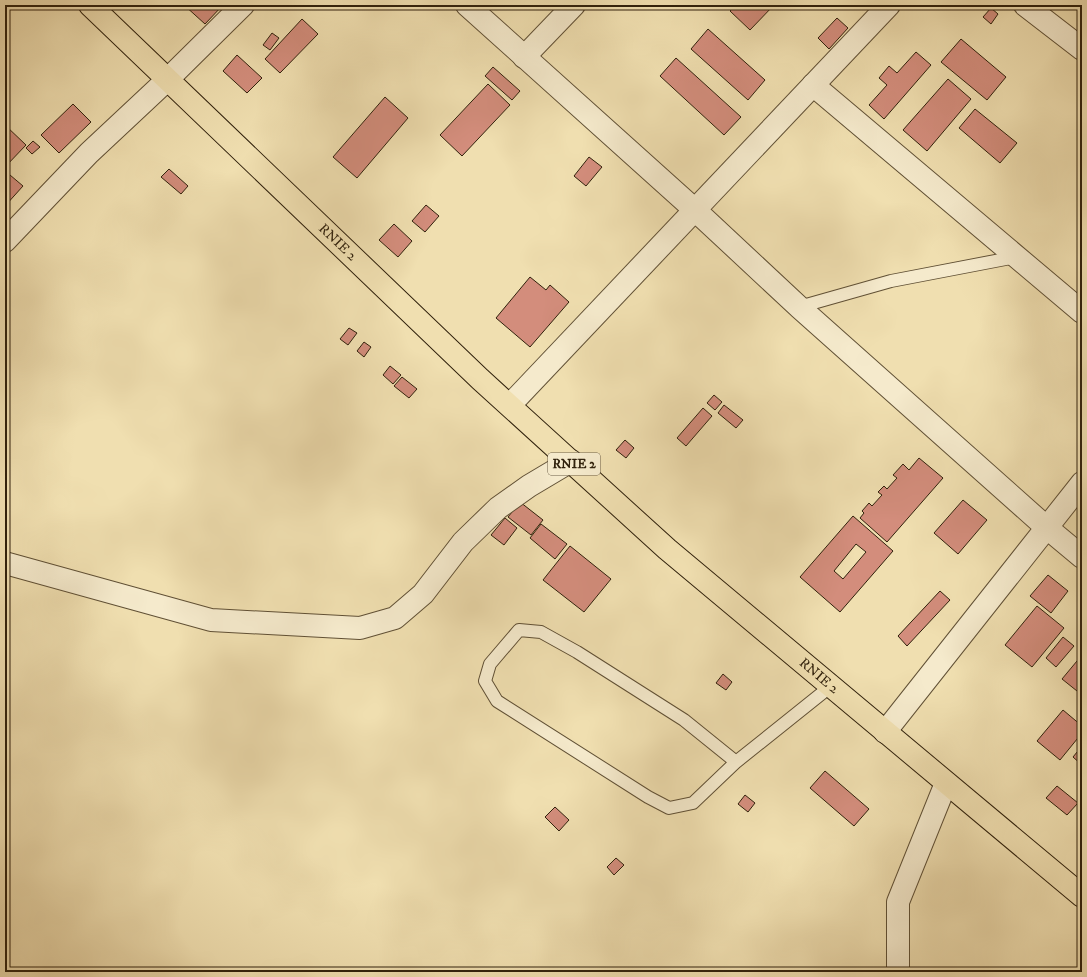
<svg xmlns="http://www.w3.org/2000/svg" width="1087" height="977" font-family="'IM FELL DW Pica',serif">
<style>
.building{fill:#d38d7c;stroke:#30210c;fill-rule:evenodd}
.lines{fill:none;stroke-linecap:round;stroke-linejoin:round}
.service-casing{stroke:#605035;stroke-width:14}
.minor-casing{stroke:#605035;stroke-width:24}
.primary-casing{stroke:#30210c;stroke-width:24}
.service{stroke:#f5eacc;stroke-width:12}
.minor{stroke:#f5eacc;stroke-width:22}
.primary{stroke:#f0dfb0;stroke-width:22}
.labels{text-anchor:middle;dominant-baseline:central;stroke-width:3;stroke-linejoin:round;paint-order:stroke}
.shield{fill:#f5eacc;stroke:#6b5d46;stroke-width:1}
.shield-label{font-size:13px;font-weight:bold;fill:#30210c}
.street-label{font-size:14px;fill:#30210c;stroke:#f5eacc}
</style>
<rect width="100%" height="100%" fill="#f0dfb0"/>
<filter id="stains"><feTurbulence type="fractalNoise" baseFrequency=".005" numOctaves="4"/><feColorMatrix values="0 0 0 0 .2 0 0 0 0 .09 0 0 0 0 .02 0 0 0 .5 -.17"/></filter>
<radialGradient id="worn" r=".72"><stop offset=".6" stop-color="#630" stop-opacity="0"/><stop offset="1" stop-color="#630" stop-opacity=".3"/></radialGradient>
<g class="building">
<path d="M184,5H223L205,24Z"/>
<path d="M736,5H774L750,30L730,11Z"/>
<path d="M991,8L998,14L991,24L983,17Z"/>
<path d="M837,18L848,28L829,49L818,38Z"/>
<path d="M302,19L318,34L280,73L265,59Z"/>
<path d="M708,29L765,80L748,100L691,49Z"/>
<path d="M272,33L279,38L270,50L263,45Z"/>
<path d="M961,39L1006,77L987,100L941,62Z"/>
<path d="M916,52L931,65L884,119L869,105L887,85L879,78L889,66L897,73Z"/>
<path d="M237,55L262,78L247,93L223,71Z"/>
<path d="M676,58L741,117L724,135L660,76Z"/>
<path d="M493,67L520,91L512,100L485,76Z"/>
<path d="M948,79L971,99L927,151L903,130Z"/>
<path d="M488,84L510,105L462,156L440,135Z"/>
<path d="M385,97L408,118L357,178L333,157Z"/>
<path d="M73,104L91,122L59,153L41,135Z"/>
<path d="M975,109L1017,143L1000,163L959,128Z"/>
<path d="M5,125L26,145L5,167Z"/>
<path d="M33,141L40,147L32,154L26,148Z"/>
<path d="M589,157L602,167L586,186L574,176Z"/>
<path d="M169,169L188,186L181,194L161,177Z"/>
<path d="M10,175L23,186L5,206V181Z"/>
<path d="M426,205L439,216L425,232L412,221Z"/>
<path d="M394,224L412,241L398,257L379,240Z"/>
<path d="M530,277L546,290L550,285L569,302L530,347L496,318Z"/>
<path d="M349,328L357,333L348,345L340,339Z"/>
<path d="M364,342L371,347L364,357L357,351Z"/>
<path d="M390,366L401,375L393,384L383,375Z"/>
<path d="M402,377L417,389L409,398L394,386Z"/>
<path d="M714,395L722,402L715,410L707,403Z"/>
<path d="M724,405L743,420L736,428L718,413Z"/>
<path d="M703,408L712,416L686,446L677,438Z"/>
<path d="M625,440L634,448L626,458L616,450Z"/>
<path d="M919,458L943,478L887,542L860,518L864,513L862,511L869,503L872,506L882,495L878,492L884,486L887,489L897,478L893,475L903,464L909,470Z"/>
<path d="M963,500L987,520L958,554L934,533Z"/>
<path d="M520,502L543,520L531,535L508,517Z"/>
<path d="M853,516L893,551L840,612L800,577ZM856,544L866,552L843,579L834,571Z"/>
<path d="M505,518L517,528L504,545L491,535Z"/>
<path d="M541,524L567,544L555,559L530,538Z"/>
<path d="M570,546L611,579L584,612L543,580Z"/>
<path d="M1048,575L1068,591L1051,613L1030,596Z"/>
<path d="M940,591L950,600L907,646L898,636Z"/>
<path d="M1037,606L1064,628L1032,667L1005,645Z"/>
<path d="M1063,637L1074,646L1056,667L1046,658Z"/>
<path d="M1082,655V695L1062,679Z"/>
<path d="M723,674L732,682L726,690L716,683Z"/>
<path d="M1063,710L1082,726V733L1060,760L1037,741Z"/>
<path d="M1082,746V765L1073,757Z"/>
<path d="M825,771L869,809L854,826L810,788Z"/>
<path d="M1057,786L1078,803L1067,815L1046,798Z"/>
<path d="M745,795L755,803L748,812L738,804Z"/>
<path d="M555,807L569,820L559,831L545,817Z"/>
<path d="M616,858L624,865L614,875L607,867Z"/>
</g>
<g class="lines">
<g class="service-casing">
<g id="service">
<path d="M799,307L891,281L1016,257"/>
<path d="M736,762L684,720L577,652L541,632L519,630L490,664L485,681L497,701L648,797L669,808L693,803L736,762L831,686"/>
</g>
</g>
<g class="minor-casing">
<g id="minor">
<path d="M467,5L695,210L799,307L1046,527L1082,557"/>
<path d="M1025,5L1082,49"/>
<path d="M524,57L574,5"/>
<path d="M813,85L1082,312"/>
<path d="M5,241L89,153L167,80L243,5"/>
<path d="M510,405L889,5"/>
<path d="M5,563L211,620L360,628L395,618L423,594L463,542L498,508L529,486L571,461"/>
<path d="M885,732L1082,483"/>
<path d="M898,972V902L946,783"/>
</g>
</g>
<g class="primary-casing">
<g id="primary">
<path id="s1" d="M90,5L480,379L667,549L1082,896"/>
</g>
</g>
<use href="#service" class="service"/>
<use href="#minor" class="minor"/>
<use href="#primary" class="primary"/>
</g>
<g class="labels">
<rect class="shield" x="548" y="453" width="52" height="22" rx="3"/>
<g class="shield-label">
<text x="574" y="464">RNIE 2</text>
</g>
<g class="street-label">
<text stroke="none"><textPath href="#s1" startOffset="343">RNIE 2</textPath></text>
<text stroke="none"><textPath href="#s1" startOffset="991">RNIE 2</textPath></text>
</g>
</g>
<rect width="1087" height="977" fill="none" stroke="#f0dfb0" stroke-width="20"/>
<rect x="6" y="6" width="1075" height="965" fill="none" stroke="#30210c" stroke-width="2"/>
<rect x="10" y="10" width="1067" height="957" fill="none" stroke="#30210c"/>
<rect width="100%" height="100%" filter="url(#stains)"/>
<rect width="100%" height="100%" fill="url(#worn)"/>
</svg>
